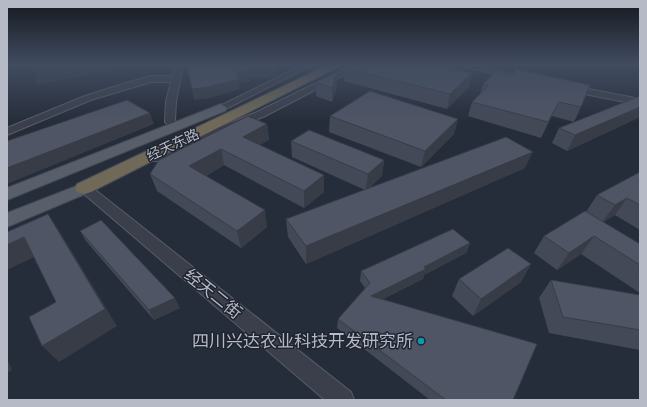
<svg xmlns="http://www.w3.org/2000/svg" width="647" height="407" font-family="'Fira Sans Condensed','Noto Sans SC',sans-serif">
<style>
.green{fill:#2c3d3f}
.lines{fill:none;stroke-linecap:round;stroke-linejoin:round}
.minor-casing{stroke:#585d69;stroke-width:2}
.major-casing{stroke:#434854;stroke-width:2}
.highway-casing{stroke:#454a56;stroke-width:2}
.minor{fill:#3a3f4b;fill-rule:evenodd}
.major{fill:#585e6a;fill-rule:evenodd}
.highway{fill:#706958;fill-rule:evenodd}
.wall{fill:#444957}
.shaded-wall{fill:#373c47}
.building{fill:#4f5565;stroke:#373c47}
.culture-dot{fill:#0f9aa8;stroke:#1f2430;stroke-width:1.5}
.labels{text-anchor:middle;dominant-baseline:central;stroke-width:3;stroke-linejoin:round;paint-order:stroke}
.street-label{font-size:14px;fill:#b5bac6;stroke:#1f2430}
.near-street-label{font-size:17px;fill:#b5bac6;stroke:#1f2430}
.near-poi-label{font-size:17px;fill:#b5bac6;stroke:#1f2430;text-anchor:end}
</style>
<rect width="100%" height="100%" fill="#262d3a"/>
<path class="green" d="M34,65H141L36,85Z"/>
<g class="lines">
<g class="minor-casing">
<g id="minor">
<path d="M175,65H183L176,101L175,121L180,126L179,128H171L165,122L166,101L171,82H151L91,100L7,135V128L85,96L126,83L151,76H172Z"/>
<path d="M302,65H312L224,110L221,111L216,108Z"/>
<path d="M353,65H363L265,116L159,161H151L149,158L151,155L257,112Z"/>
<path d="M456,65H472L513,74L517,76L513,78Z"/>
<path d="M568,85L640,99V105L565,90V86Z"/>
<path d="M94,180L99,181L101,184L94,189L351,392L354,400H325L77,188L79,185Z"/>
</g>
</g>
<g class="major-casing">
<g id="major">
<path d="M221,104L227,108L225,111L7,200V188Z"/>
<path d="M84,183L90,184L93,188L90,192L7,227V213Z"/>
</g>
</g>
<g class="highway-casing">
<path id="highway" d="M328,65H342L91,192L84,194L77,192L75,188L77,184Z"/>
</g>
<use href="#minor" class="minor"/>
<use href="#major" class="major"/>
<use href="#highway" class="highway"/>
</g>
<g class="wall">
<path d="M349,65H464L462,71L472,73L469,87L447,109L344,81L345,68Z"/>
<path d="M337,72V86L332,102L316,96V82Z"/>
<path d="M483,84L581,107L574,122L552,116L541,138L468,116L472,102L480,94Z"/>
<path d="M640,96V117L567,151L552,143L559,128Z"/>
<path d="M330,116L458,119L454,134L421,167L329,132Z"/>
<path d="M267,124L269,140L259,145L324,192L304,208L224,165L206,176L267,227L241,248L157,191L150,174Z"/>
<path d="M291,141L384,160L382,176L368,189L525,168L306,264L288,237L286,219L365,190L292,157Z"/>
<path d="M640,172V230L615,215L603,222L640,244V293L581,254L557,270L534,253L544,236L586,212L597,195Z"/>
<path d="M80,231L180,308L154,320L86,241Z"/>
<path d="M470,243L466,253L424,275L423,279L383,299L513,400H430L337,328L338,319L365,288L360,281L361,271Z"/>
<path d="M531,264L521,282L473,316L452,296L459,279Z"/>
<path d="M551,280L640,295V350L549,333L539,298Z"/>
</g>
<g class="shaded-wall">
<path d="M271,65H290L276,67L277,76L275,77L250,79L251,81L239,83L240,89L210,98L194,100L192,89L236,72L248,68Z"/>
<path d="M458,65H464L462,72L453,69Z"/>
<path d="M337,72V86L332,102V88Z"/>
<path d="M472,73L469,87L447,109L450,94Z"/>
<path d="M559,102L541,138L548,122Z"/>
<path d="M640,107V117L567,151L575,135Z"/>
<path d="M150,113L154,124L7,184V168Z"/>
<path d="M458,119L454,134L421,167L425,151Z"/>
<path d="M267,124L269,140L245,153L243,137Z"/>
<path d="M221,149L224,165L194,182L189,166Z"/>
<path d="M533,152L525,168L306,264V246Z"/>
<path d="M384,160L382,176L366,190L368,174Z"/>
<path d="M324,175V192L304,208V191Z"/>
<path d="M627,198L615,215L602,222L615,205Z"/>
<path d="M265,210L267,227L241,248L237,231Z"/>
<path d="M48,214L60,232L117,326L59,362L42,346L105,309Z"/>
<path d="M594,236L581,254L557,270L569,253Z"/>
<path d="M24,237L38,255L7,270V245Z"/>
<path d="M470,243L466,253L424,275L423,279L370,306L371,296L424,267Z"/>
<path d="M531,264L521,282L473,316L481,299Z"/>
<path d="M175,298L180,308L154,320L149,310Z"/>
<path d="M7,359L12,370L7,373Z"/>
</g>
<g class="building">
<path d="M187,65H276V66H274L248,68L249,71L236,72L239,79L208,87L192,89Z"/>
<path d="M349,65H458L453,69L472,73L450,94L345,68Z"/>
<path d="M516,69L590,85L581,107L559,102L548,122L472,102L489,85L483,84L496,71L512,75Z"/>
<path d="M337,72L332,88L316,82Z"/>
<path d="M370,91L458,119L425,151L330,116Z"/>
<path d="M640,96V107L575,135L559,128Z"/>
<path d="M127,100L150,113L7,168V141Z"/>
<path d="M248,116L267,124L243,137L324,175L304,191L221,149L189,166L265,210L237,231L150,174L159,160Z"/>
<path d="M309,130L384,160L368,174L291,141Z"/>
<path d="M506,137L533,152L306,246L286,219Z"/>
<path d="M640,172V205L627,198L615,205L597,195Z"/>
<path d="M585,211L640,244V265L594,236L569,253L544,236Z"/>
<path d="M48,214L105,309L42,346L29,317L56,302L24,237L7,245V232Z"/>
<path d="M101,220L175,298L149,310L80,231Z"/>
<path d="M453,229L470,243L424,267L426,269L371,296L537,344L513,400H446L338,319L370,283L361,271Z"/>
<path d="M508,248L531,264L481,299L459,279Z"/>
<path d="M551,280L640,295V330L563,317Z"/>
</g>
<linearGradient id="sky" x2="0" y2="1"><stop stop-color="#151920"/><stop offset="0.53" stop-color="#414c60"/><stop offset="1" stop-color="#414c60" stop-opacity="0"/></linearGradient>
<rect width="647" height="122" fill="url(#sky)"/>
<circle class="culture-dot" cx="421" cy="341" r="4"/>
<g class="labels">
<g class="street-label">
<text transform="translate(173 145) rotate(-25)">经天东路</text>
</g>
<g class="near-street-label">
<text transform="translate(213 294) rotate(39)">经天二街</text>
</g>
<g class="near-poi-label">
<text x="413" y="341">四川兴达农业科技开发研究所</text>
</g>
</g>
<rect width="647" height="407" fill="none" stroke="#b5bac6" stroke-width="16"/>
</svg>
